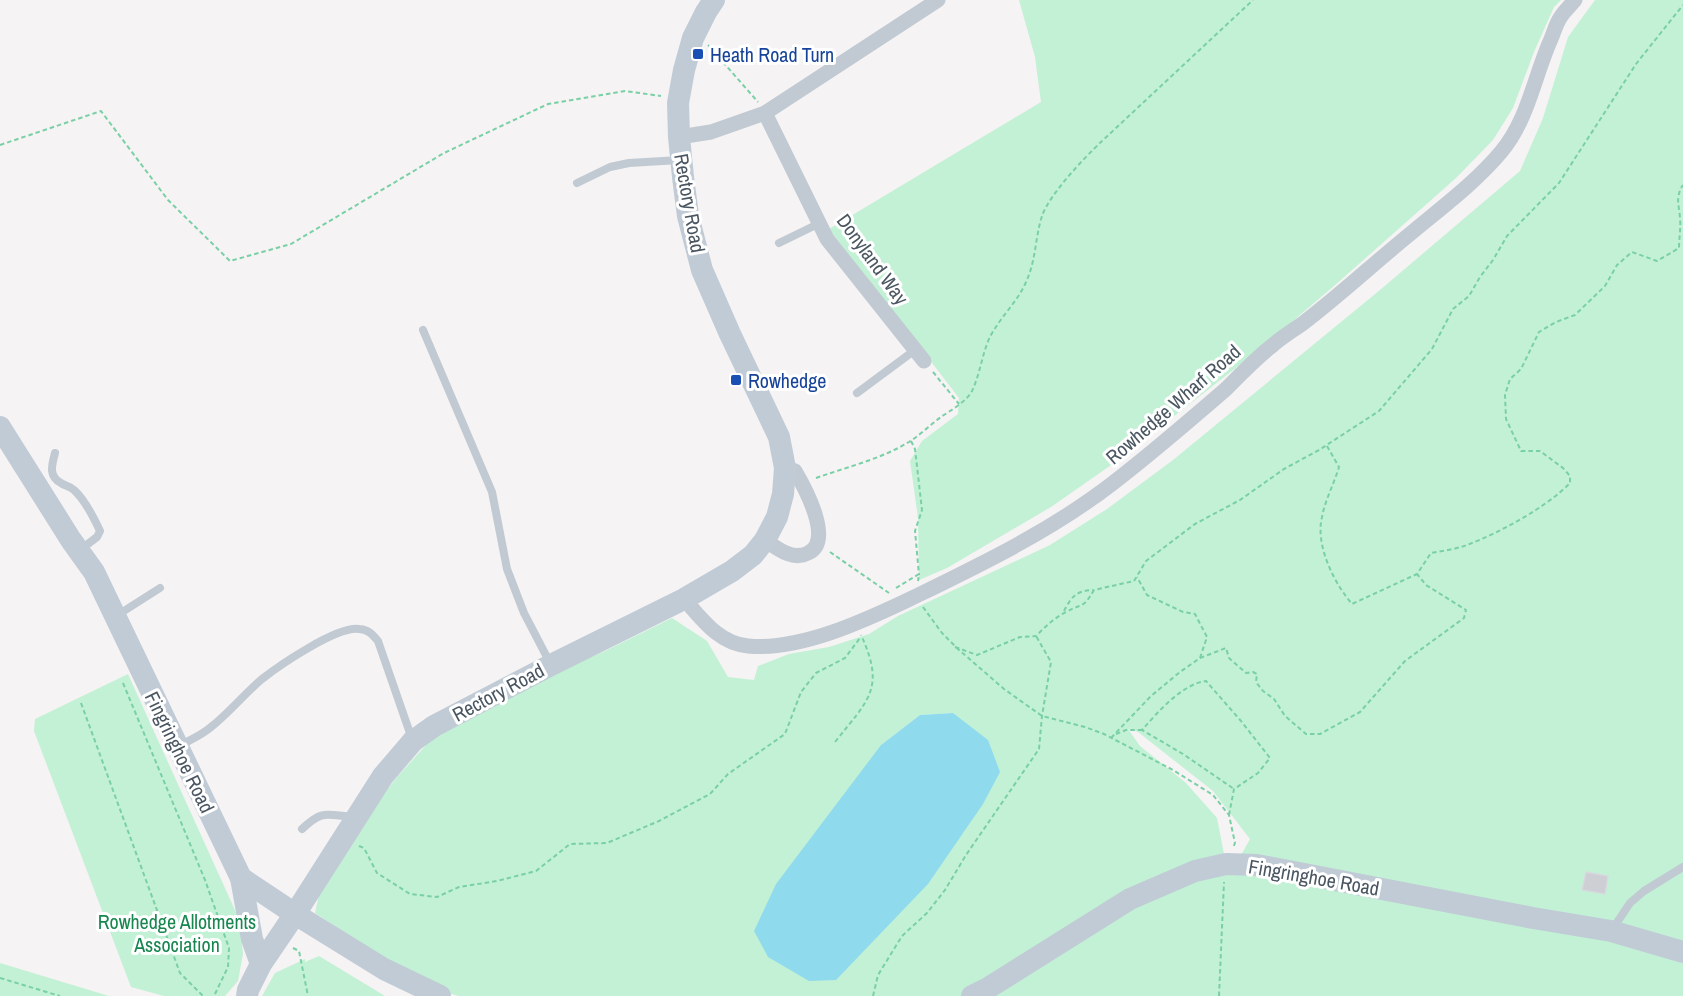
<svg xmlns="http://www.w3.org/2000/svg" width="1683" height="996" font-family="'Archivo Narrow',sans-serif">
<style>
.green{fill:#c3f1d5;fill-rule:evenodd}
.water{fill:#90daee}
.building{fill:#cdcfd5;stroke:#d7d9de;stroke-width:1.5}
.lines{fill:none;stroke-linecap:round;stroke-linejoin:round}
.path{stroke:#7ad0a6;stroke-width:2;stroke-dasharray:4.5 3;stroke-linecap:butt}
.lane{stroke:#c1cad2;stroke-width:8}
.street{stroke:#c1cad2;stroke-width:15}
.secondary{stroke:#c1cbd6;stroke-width:22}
.transit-dot{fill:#1a4fb4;stroke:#fff;stroke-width:2}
.labels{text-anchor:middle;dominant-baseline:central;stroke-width:6;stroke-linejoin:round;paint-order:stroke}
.transit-label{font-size:20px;fill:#164399;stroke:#fff;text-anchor:start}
.street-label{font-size:20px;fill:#4a5661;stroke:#fff}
.park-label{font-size:20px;fill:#17864f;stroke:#fff}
</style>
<rect width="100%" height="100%" fill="#f5f3f3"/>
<g class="green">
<path d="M1019,0H1561L1554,7L1534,52L1513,108L1493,140L1456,178L1334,286L1260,349L1114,463L1051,507L947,568L919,580L918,518L910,461L922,441L958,414L959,398L829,229L1041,102L1035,57Z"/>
<path d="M1595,0H1683V996H459L428,988L315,913L324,872L397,777L437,733L515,690L605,651L672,618L707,641L728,677L754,680L758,666L789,654L829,647L869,634L898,616L1050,545L1107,509L1173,460L1380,290L1520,171L1543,118L1568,37ZM954,713L881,745L920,715ZM1128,729L1138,732L1213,791L1250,839L1240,857L1224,854L1217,818L1186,783L1140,746Z"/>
<path d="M128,674L239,919L243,954L238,981L225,996H164L131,987L34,731L35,719Z"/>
<path d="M319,956L385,996H262L275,973L305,959V962Z"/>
<path d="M0,963L109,996H0Z"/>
</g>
<path class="water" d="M953,713L988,740L1000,772L983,804L928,884L836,980L809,981L768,957L754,931L776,884L881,745L920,715Z"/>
<path class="building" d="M1586,872L1608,876L1605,894L1582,890Z"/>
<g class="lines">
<g class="path">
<path d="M708,45L758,102"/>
<path d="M0,145L101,111L168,200L230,261L291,244L444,153L548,104L625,91L661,96"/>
<path d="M933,372L959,404"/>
<path d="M911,441L915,449L922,510L915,531L919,575"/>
<path d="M1327,446L1339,467C1334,484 1325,500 1322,517C1315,545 1334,583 1352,604L1417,574L1431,553C1443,551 1456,549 1467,545C1499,533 1547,507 1570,483V476L1563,468L1540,451H1521L1506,419L1505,395L1510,379L1521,369L1539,332L1556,322L1575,315L1605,286L1617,265L1632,252L1657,261L1679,248C1679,238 1681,228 1680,218C1679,205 1675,197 1683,185"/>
<path d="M816,478C847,467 881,459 909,442C920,435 930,425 941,417C951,410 966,402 972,391C980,374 982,355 989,339C999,318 1017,303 1026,282C1036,261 1035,238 1042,216C1049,195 1084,158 1101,142L1253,0"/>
<path d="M830,552L889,593"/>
<path d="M896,588L919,574L918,581"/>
<path d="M923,607L942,633L958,649L1004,689L1042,716L1085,727L1104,734L1173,770L1213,795L1229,815L1235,843L1233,848"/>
<path d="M1064,611C1072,596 1076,591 1093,590"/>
<path d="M955,647L977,655L1020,637L1036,636C1045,627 1054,618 1066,612C1084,602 1082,610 1094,590L1134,581L1146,561L1195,524L1240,500L1284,469L1319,450L1379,411L1432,349L1453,309L1469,296L1480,277L1493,260L1507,236L1559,183L1636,64L1683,5"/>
<path d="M1200,658L1226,648L1229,658L1246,673L1253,672L1257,674L1256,682L1263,691L1274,699L1285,716L1306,734H1320L1360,712L1405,661L1464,618L1466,610L1426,585L1417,574"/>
<path d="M123,683L205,880L229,948L228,967L214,996"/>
<path d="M81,703L180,973L203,996"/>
<path d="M1116,734L1126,730H1142"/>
<path d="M1111,738L1151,696L1180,672L1200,658L1207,637L1195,614L1183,612L1147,595L1137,577"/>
<path d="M835,742C868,700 886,689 861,635"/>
<path d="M1229,815L1234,789L1258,773L1270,758L1241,721L1206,681C1182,684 1158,712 1142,730L1183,754L1234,789"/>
<path d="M359,846L364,848L377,873L410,894L437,897L459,887L497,881L536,871L570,844L607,843L659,821L710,794L728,774L785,734L801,692L816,673L845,658L860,638"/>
<path d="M293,948L299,951L308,996"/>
<path d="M0,978L60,996"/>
<path d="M873,996L878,975L902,936L927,913L945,890L966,855L1039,749L1042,716L1051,662L1036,636"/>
<path d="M1219,996L1224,882"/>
</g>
<g class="lane">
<path d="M577,183L610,167L629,163L680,160"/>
<path d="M779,243L820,223"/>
<path d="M423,330L492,492L507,569L524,613L550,663"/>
<path d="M857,393L915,350"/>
<path d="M55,453C52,465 48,476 61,483C65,486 70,486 74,490C84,499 94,518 100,531L97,537L80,550"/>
<path d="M116,616L160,588"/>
<path d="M179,746C190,740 202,735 211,727C229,713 244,694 262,679C280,665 337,626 359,629C368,629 373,635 378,641L412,739"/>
<path d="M302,829C323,809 326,815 353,817"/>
<path d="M1612,930L1630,903L1644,891L1683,867"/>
</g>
<g class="street">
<path d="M765,113L827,239L924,361"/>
<path d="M679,137L711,132L765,113L938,0"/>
<path d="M765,540C778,549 793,561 808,553C834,541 805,488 795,471L785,468"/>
<path d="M684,599C701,618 719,644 748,646C799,651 864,621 910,599C980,565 1051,531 1113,483C1152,453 1189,421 1226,389C1241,374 1256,358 1273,345C1282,337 1292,331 1302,324C1339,296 1373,264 1410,234C1441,208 1475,183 1501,152C1528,120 1534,77 1551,39C1554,32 1556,24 1560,18C1564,11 1570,6 1575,0"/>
</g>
<g class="secondary">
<path d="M0,427L71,540L94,572L241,878L295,914L384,969L440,996"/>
<path d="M241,878L252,939L261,964"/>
<path d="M247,996L248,990L261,964L295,914L383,776L413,741L434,726L551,665L684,599L732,571L753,555L765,540L777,517L783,494L785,468L779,437L730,334L702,270L688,216L683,177L679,137L678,103L684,70L693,38L706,12L714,0"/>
<path d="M972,996L988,988L1130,899L1195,871L1226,864L1257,865L1533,918L1611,931L1683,952"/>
</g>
</g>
<g class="transit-dot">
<rect x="692" y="48" width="12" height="12" rx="3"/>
<rect x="730" y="374" width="12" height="12" rx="3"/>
</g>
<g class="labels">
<g class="transit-label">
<text x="710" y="54">Heath Road Turn</text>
<text x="748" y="380">Rowhedge</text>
</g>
<g class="street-label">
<text transform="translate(690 203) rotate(80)">Rectory Road</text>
<text transform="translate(873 259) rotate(54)">Donyland Way</text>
<text transform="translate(1173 404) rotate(-41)">Rowhedge Wharf Road</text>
<text transform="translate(498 692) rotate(-28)">Rectory Road</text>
<text transform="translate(180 752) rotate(64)">Fingringhoe Road</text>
<text transform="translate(1314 877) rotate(10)">Fingringhoe Road</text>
</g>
<g class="park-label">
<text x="177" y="921">Rowhedge Allotments<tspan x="177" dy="23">Association</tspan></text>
</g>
</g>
</svg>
